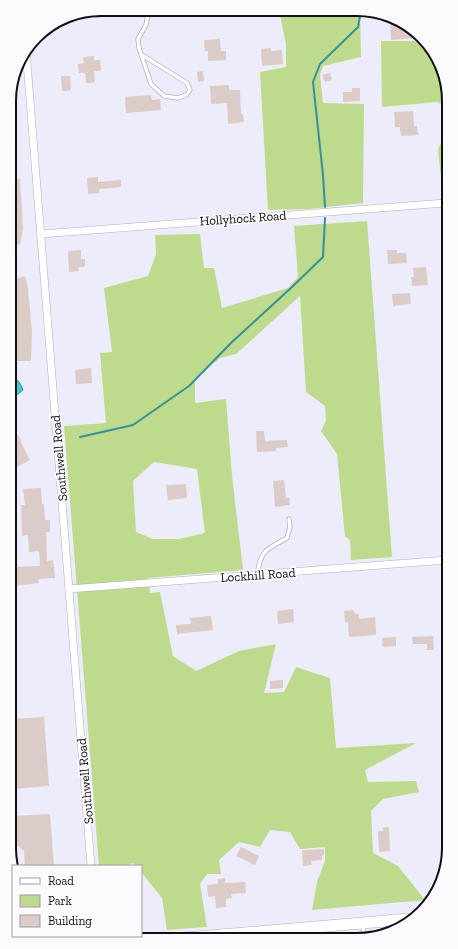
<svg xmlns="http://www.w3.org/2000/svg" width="458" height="949" font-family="'Zilla Slab',serif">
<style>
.green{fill:#bedb8d;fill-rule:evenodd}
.water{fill:#42c8d2;stroke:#339199}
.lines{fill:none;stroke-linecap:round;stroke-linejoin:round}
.stream{stroke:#339199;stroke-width:2}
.building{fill:#dcccc7}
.service-casing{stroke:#b0aebc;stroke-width:5}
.minor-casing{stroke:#b0aebc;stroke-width:8}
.secondary-casing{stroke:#b0aebc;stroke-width:12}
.service{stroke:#fff;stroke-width:3.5}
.minor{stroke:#fff;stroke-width:7}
.secondary{stroke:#fff;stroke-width:11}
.labels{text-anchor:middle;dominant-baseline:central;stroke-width:3.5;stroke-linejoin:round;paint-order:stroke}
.street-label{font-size:13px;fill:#101014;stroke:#fbfbfe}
.rim{fill:none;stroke:#101014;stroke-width:2}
</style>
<rect width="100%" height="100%" fill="#edecfa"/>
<g class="green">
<path d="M279,10L360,11L361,57L323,66L320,75L323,103L364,104L363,203L309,209L268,210L260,72L286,67V44Z"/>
<path d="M381,41H424L444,72V105L437,102L382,107Z"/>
<path d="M445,136V197H443L438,149Z"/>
<path d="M367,221L392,557L351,560L350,540L345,536L337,454L321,431L326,421L325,406L306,392L300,296L236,354L220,358L195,378V403L226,399L232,476L243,570L148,578L150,593L160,592L173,656L196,671L239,651L276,644L264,693L284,692L296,667L330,678L336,748L416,743L365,770L368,782L416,781L419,792L383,799L371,811L373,853L398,866L425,900L312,910L317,882L325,861V847L300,849L290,832L270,830L260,847L239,842L219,860L221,874H207L200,884L207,927L167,930L162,898L141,872V866H136L133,863L125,866H99L64,426L106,423L100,353L112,352L104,288L148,276L156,254L155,235L200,234L204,268H214L222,308L288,288L298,277L294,226ZM154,462L197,469L205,533L179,539H153L136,532L133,481Z"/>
</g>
<path class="water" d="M11,376C18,379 21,384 23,390L14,397H11Z"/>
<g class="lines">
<g class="stream">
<path d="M325,207L323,175L313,82L320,64L358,27L361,11"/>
<path d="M80,437L133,425L189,386L232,342L292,287L323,257L325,218"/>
</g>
</g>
<g class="building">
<path d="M390,18L417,31V38L391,40Z"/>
<path d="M220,39L221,51H226V60L208,61V51H205L204,40Z"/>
<path d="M271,48V51L282,50L283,64L262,66L261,49Z"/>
<path d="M94,56V60H100L101,71H94L95,82L86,83L85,73H79L78,64L84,63L83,57Z"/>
<path d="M203,71L204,81L198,82L197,72Z"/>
<path d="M330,73L332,80L325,82L322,75Z"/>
<path d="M61,76H70L71,90L62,91Z"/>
<path d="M229,85V90H240L241,114H243L244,122L228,124L227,103L211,104L210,86Z"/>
<path d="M352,88H360V101L343,102V92H352Z"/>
<path d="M151,95L152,100L160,99L161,110L126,113L125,97Z"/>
<path d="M413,111L414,126H417L418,135L401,136L400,127H395L394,112Z"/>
<path d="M10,156H15L16,179H20L23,228L20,245L11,243Z"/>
<path d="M98,177V182L121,180V187L99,189V193L88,194L87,178Z"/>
<path d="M81,250V259H85V267H78L79,271L69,272L68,251Z"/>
<path d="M387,250H397V253H406L407,263L388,264Z"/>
<path d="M426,267L428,285L412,286L411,277H414L413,268Z"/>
<path d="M25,276L28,288L32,332L31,361H13L14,333L11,299V280Z"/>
<path d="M410,293L411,304L393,306L392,294Z"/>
<path d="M91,368L92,383L76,384L75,370Z"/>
<path d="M256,431H264L265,441L287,440L288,447L276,448V451L257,452Z"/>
<path d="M17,434L22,441L21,442L30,460L15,468L12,463V437Z"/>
<path d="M284,480L286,498L289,497L290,505L275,507L273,481Z"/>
<path d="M186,484L187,498L168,500L166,485Z"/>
<path d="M41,488L42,504H44L45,520H50V532H46L47,561L53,560L55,578L38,579L39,583L12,586V567L40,566L39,551L29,552L28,535L22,536L21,505H25L23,489Z"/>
<path d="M293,609L294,622L278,624L277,611Z"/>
<path d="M354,610L355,614H359V619L375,617L376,635L349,637L348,622H345L344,611Z"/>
<path d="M211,616L213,630L177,634L176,625L191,624L190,618Z"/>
<path d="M433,636L434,650H427V644H413L412,637Z"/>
<path d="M396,637V646L383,647L382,638Z"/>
<path d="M283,680V688L270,689V681Z"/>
<path d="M44,717L49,786L13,789V756L16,753L13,719Z"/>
<path d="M50,814L54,866H25L24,851L18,846H14V816Z"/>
<path d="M383,827H389L390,851L379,852L378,831H383Z"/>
<path d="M241,847L259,856L255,865L236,856Z"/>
<path d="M324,849V855H322V860L311,861L312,865L303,866L302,850Z"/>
<path d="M225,878V883L245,882L246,893L231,894L232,898L226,899V907L216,908L215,896L208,897L207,885L218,884V879Z"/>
</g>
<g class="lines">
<g class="service-casing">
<g id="service">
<path d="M142,55L187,83L190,90L186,95L178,98L164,96L151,84L139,48L138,39L146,25L149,9"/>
<path d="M257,575C261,549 266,550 287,538L290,527L289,519"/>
<path d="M363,924L364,935"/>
</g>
</g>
<g class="minor-casing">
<g id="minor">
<path d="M66,16L150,9"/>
<path d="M26,50L91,866"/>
<path d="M41,234L445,203"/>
<path d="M69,589L447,560"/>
<path d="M97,936V939"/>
</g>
</g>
<g class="secondary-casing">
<path id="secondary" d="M185,938L409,919"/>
</g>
<use href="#service" class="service"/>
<use href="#minor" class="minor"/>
<use href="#secondary" class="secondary"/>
</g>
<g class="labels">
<g class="street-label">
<text transform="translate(243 218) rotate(-4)">Hollyhock Road</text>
<text transform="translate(59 458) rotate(-95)">Southwell Road</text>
<text transform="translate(258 575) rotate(-4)">Lockhill Road</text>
<text transform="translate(85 781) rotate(-95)">Southwell Road</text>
</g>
</g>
<path d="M0 0H458V949H0ZM101 16H357A85 85 0 0 1 442 101V848A85 85 0 0 1 357 933H101A85 85 0 0 1 16 848V101A85 85 0 0 1 101 16Z" fill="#fbfbfe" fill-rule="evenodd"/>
<path class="rim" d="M101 16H357A85 85 0 0 1 442 101V848A85 85 0 0 1 357 933H101A85 85 0 0 1 16 848V101A85 85 0 0 1 101 16Z"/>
<rect x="12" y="865" width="130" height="72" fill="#fbfbfe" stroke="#9d9da0"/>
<rect x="20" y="878" width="20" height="6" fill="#ffffff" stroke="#9d9da0"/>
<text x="48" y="885" font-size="12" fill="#101014">Road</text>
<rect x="20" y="895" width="20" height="12" fill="#bedb8d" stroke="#9d9da0"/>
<text x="48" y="905" font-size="12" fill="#101014">Park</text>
<rect x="20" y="915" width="20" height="12" fill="#dcccc7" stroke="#9d9da0"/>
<text x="48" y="925" font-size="12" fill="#101014">Building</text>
</svg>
